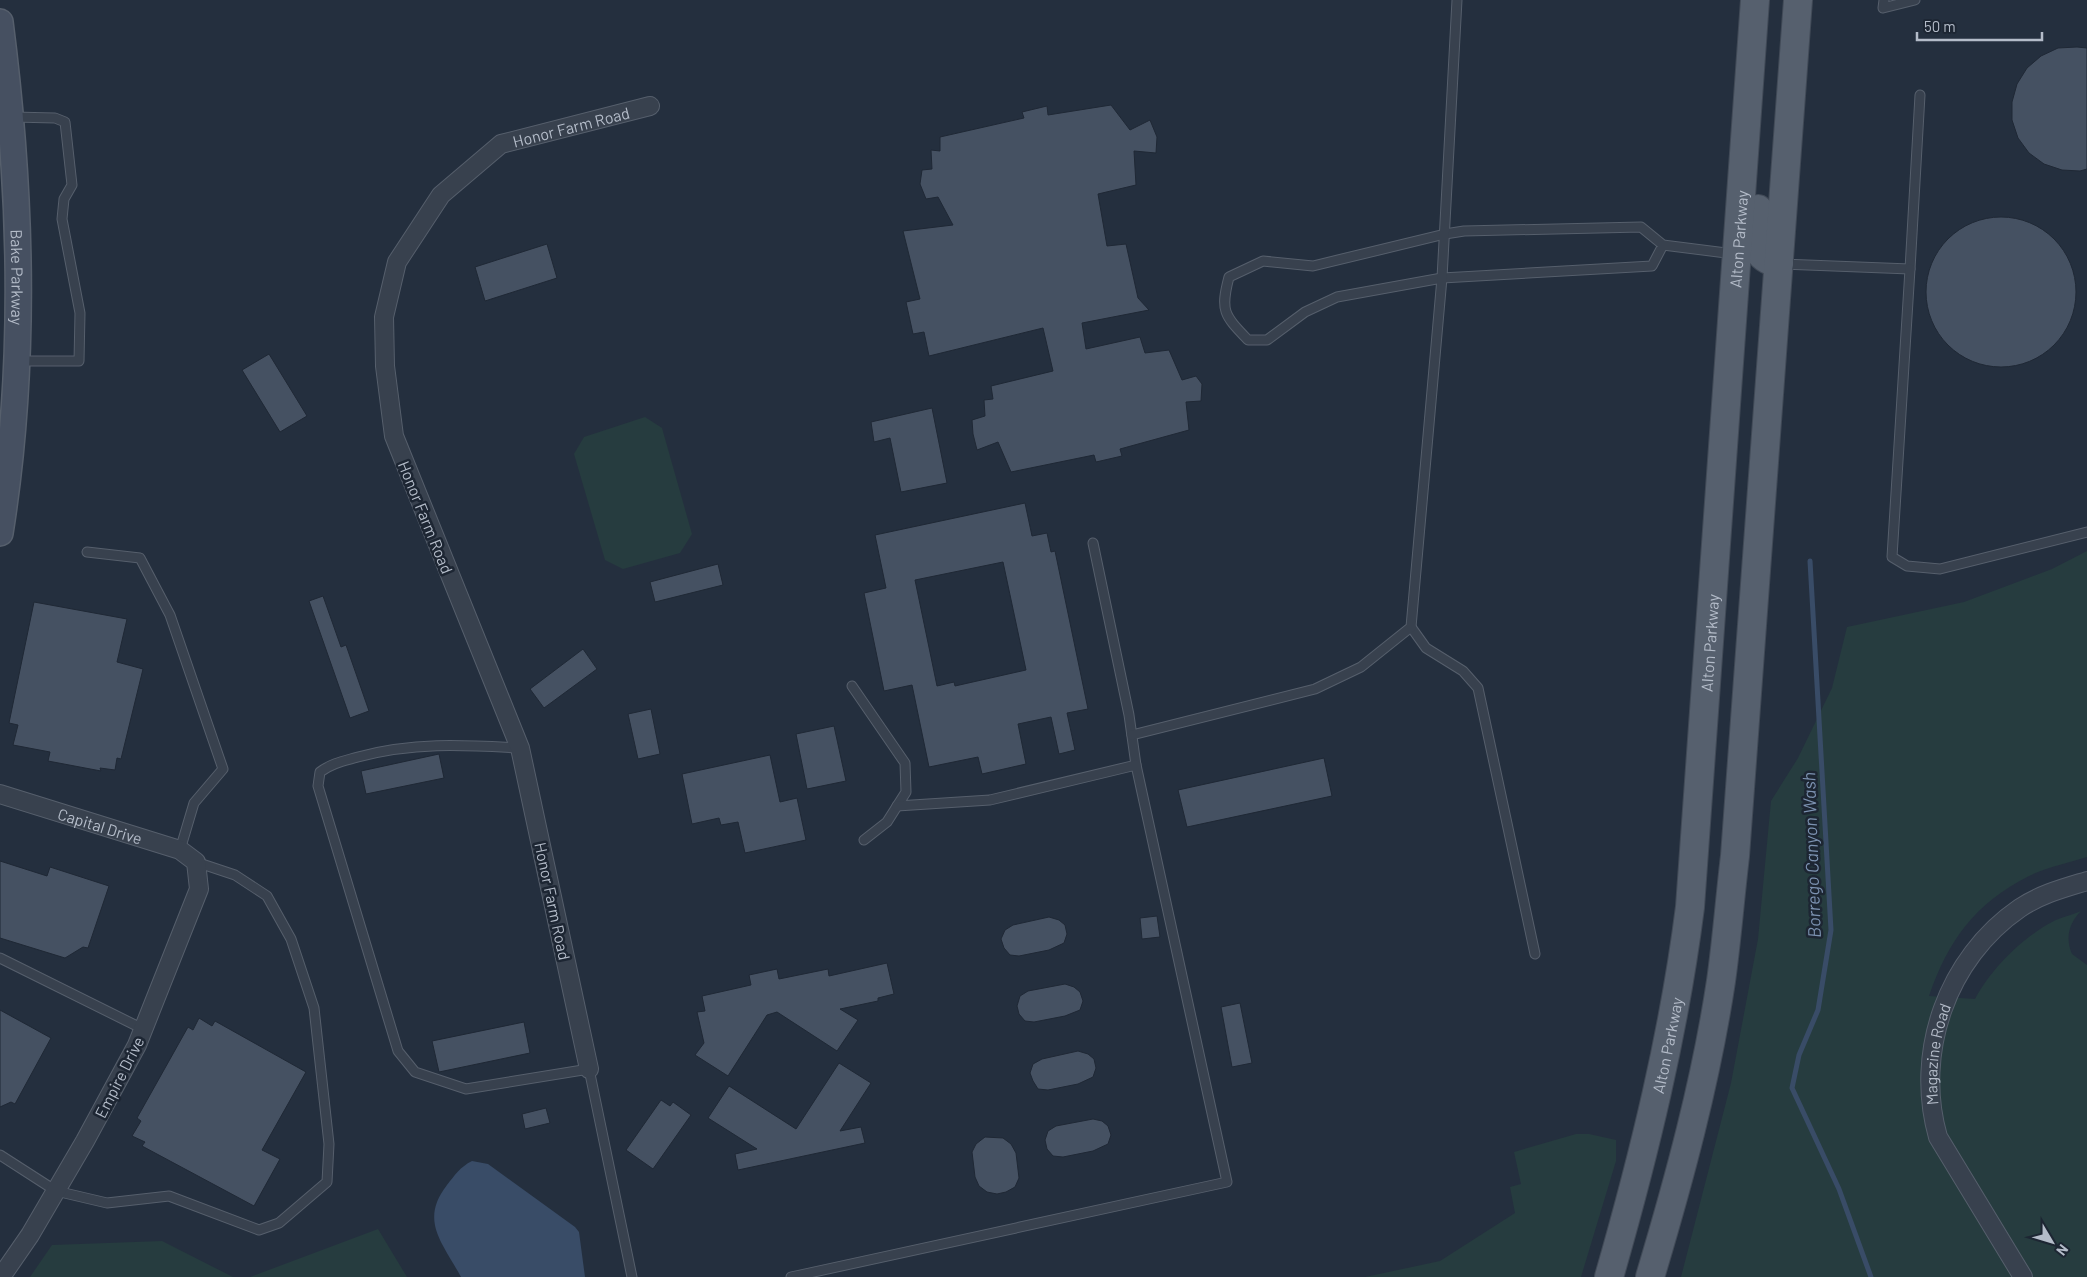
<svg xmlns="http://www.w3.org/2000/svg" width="2087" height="1277" font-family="Barlow,sans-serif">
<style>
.green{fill:#263c3f}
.water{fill:#394c67}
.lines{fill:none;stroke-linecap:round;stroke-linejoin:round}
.stream{stroke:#394c67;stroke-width:5}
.building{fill:#455162;stroke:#1f2835;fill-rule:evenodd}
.lane-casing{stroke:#565f6c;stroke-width:11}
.street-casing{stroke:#565f6c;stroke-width:20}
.secondary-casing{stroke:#565f6c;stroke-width:28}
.primary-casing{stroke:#414a57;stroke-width:30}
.lane{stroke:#38414e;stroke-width:9}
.street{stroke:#38414e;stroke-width:18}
.secondary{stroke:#465061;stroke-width:25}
.primary{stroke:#56606e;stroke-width:28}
.labels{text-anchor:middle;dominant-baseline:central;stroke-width:5;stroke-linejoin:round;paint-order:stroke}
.street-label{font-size:16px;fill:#b4bcc9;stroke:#1d2633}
.water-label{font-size:18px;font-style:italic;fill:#7c92b1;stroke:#1d2633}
</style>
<rect width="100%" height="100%" fill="#242f3e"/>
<g class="green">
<path d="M645,417L662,428L692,534L680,553L623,569L605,560L574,454L584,437Z"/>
<path d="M2087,551V857C2068,863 2047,867 2029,876C1975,903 1948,941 1929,996L1975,999C1991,969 2022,938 2052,922C2061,917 2072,915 2081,911C2069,923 2065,938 2072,954L2087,965V1277H1681L1731,1083L1758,939L1771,801L1798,758L1832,688L1847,627L1964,602L2052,569Z"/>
<path d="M1576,1134H1589L1616,1140V1161L1581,1277H1365L1440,1261L1515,1213L1510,1187L1521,1184L1514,1152Z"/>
<path d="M378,1229L407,1277H250Z"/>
<path d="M162,1241L233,1277H30L52,1245Z"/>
</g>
<path class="water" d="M472,1161L488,1164L575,1227L579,1232L585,1277H461C443,1243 419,1221 447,1185C455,1175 460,1167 472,1161Z"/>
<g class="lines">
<path class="stream" d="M1810,561L1831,930L1818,1010L1799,1055L1792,1088L1839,1189L1871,1277"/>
</g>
<g class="building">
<path d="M2077,47L2087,48V169L2080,171L2062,170L2044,164L2029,153L2018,138L2012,120V102L2017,84L2027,68L2041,56L2058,48Z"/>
<path d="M1111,105L1130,130L1150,120L1157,137L1156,153L1134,151L1136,185L1098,194L1107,246L1126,244L1138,298L1149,310L1082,323L1086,349L1140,337L1145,353L1169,350L1182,380L1196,376L1202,384L1201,401L1186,402L1189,430L1120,449L1122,456L1096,462L1094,455L1011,472L998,442L977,450L973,434L972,420L985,416L984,400L993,399L991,386L1053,371L1043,328L929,356L924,332L913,334L906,302L920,299L903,231L953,225L938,197L926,199L920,184L922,170L932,169L931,150L940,151V137L1024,118L1022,112L1047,106L1048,115Z"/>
<circle cx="2001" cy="292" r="75"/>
<path d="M547,244L557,278L485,301L475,267Z"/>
<path d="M269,354L307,416L280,432L242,370Z"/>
<path d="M932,408L947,483L901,492L890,438L874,442L871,422Z"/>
<path d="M1025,503L1032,536L1047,533L1051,552L1055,551L1088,709L1067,713L1075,750L1059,754L1051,717L1018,724L1026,764L982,774L978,757L929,767L912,685L884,691L864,593L886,588L875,535ZM1003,562L1026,670L955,686L954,682L937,686L915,580Z"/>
<path d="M718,564L723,585L655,602L650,582Z"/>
<path d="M323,596L341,647L346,645L369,711L350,718L309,601Z"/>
<path d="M34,602L127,619L117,662L143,669L121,759L117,758L115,770L100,768L101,771L48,761L50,752L13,745L18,725L9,723Z"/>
<path d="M583,649L597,669L544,708L530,689Z"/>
<path d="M651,709L660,754L638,759L628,714Z"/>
<path d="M834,726L846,781L807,789L796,734Z"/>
<path d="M439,754L444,778L366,794L361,771Z"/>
<path d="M770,755L780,802L797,798L806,840L745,853L738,822L721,825L719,818L692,824L682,774Z"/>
<path d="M1324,758L1332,796L1187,827L1178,790Z"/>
<path d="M0,861L47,876L50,867L109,886L88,948L83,947L65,958L0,938Z"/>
<path d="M1157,916L1160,937L1142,939L1140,918Z"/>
<path d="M1049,917L1059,920L1065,925L1067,934L1064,943L1049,950L1019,956L1010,955L1004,948L1001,939L1005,930L1013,925Z"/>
<path d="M887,963L894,994L878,998V1001L840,1009L858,1020L837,1051L777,1012L767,1015L728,1076L695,1055L704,1043L697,1012L705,1011L702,996L751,985L749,975L777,969L779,979L828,969L829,976Z"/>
<path d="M1065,984L1074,987L1080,992L1083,1001L1080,1010L1065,1016L1034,1022L1025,1021L1019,1014L1017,1006L1020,996L1028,991Z"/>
<path d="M1240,1003L1252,1063L1232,1067L1221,1007Z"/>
<path d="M0,1010L51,1038L15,1104L11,1102L0,1107Z"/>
<path d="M199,1018L212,1026L215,1021L306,1072L262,1150L280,1159L254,1206L142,1146L145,1142L132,1136L141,1121L137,1118L188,1027L193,1030Z"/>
<path d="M524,1022L530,1053L439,1072L432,1041Z"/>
<path d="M1078,1051L1088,1054L1094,1059L1096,1068L1093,1077L1078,1084L1048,1090L1038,1089L1033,1081L1030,1073L1033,1064L1042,1059Z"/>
<path d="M839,1063L871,1083L840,1131L861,1127L865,1143L738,1170L735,1154L757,1149L708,1118L729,1086L796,1129Z"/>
<path d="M661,1100L670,1106L673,1102L691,1115L653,1169L626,1150Z"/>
<path d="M546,1108L550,1123L525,1129L522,1114Z"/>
<path d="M1093,1119L1102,1121L1108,1126L1111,1135L1108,1144L1093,1151L1063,1157L1053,1156L1047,1149L1045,1140L1048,1131L1056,1126Z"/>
<path d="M985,1137L1003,1138L1011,1144L1016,1153L1019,1178L1015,1187L1006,1192L997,1194L987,1192L979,1186L975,1177L972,1152L976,1144Z"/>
</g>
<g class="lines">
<g class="lane-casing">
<g id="lane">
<path d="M1884,0L1883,8L1915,0"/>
<path d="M13,117L55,118L65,122L72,185L64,199L62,219L80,313L79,361H19"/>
<path d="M1663,245L1652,266L1442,278L1337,297L1305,312L1267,340H1248C1224,315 1220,311 1229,277L1263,261L1313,266L1445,234L1464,231L1641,227L1663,245L1734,254"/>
<path d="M1782,264L1910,269L1920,95"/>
<path d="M1910,269L1892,557L1907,566L1940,569L2087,532"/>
<path d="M1093,543L1129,715L1136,765"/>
<path d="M87,552L140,558L170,615L223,769L194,803L180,850"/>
<path d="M1411,627L1426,648L1463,671L1478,688L1535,954"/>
<path d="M852,686L905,763L906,792L887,822L864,840"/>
<path d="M1132,735L1315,689L1361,667L1411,627L1442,278L1457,0"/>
<path d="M520,748C463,745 414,742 358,757C344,761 332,763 320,772L318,786L398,1051L415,1072L466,1089L589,1069L632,1277"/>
<path d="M0,958L143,1029"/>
<path d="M0,1155L56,1191L107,1203L169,1196L259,1230L279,1223L327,1182L329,1144L314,1008L291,939L267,896L235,875L196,862"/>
<path d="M791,1277L1227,1182L1136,765L990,800L897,806"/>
</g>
</g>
<g class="street-casing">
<g id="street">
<path id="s1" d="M0,794L180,850L196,862L199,889L137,1045L85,1141L30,1235L1,1277"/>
<path id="s2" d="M589,1069L520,748L394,436L385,366L384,317L397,262L441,195L501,144L650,106"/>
<path id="s3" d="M2023,1277L1938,1137C1914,1052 1947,958 2020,908C2041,894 2064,888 2087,881"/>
</g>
</g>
<g class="secondary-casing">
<g id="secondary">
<path id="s4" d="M0,22C22,192 27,364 0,533"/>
</g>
</g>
<g class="primary-casing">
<g id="primary">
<path d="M1758,209C1757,232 1748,258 1779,263"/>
<path id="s5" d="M1609,1277C1644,1155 1674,1033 1690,907L1755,0"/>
<path d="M1650,1277C1679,1180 1706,1081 1721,981C1727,939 1730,897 1735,856L1798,0"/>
</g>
</g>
<use href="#lane" class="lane"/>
<use href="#street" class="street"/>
<use href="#secondary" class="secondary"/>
<use href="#primary" class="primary"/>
</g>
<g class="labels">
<g class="street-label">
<text stroke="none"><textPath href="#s2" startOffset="1072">Honor Farm Road</textPath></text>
<text stroke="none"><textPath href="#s5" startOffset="1049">Alton Parkway</textPath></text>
<text stroke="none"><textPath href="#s4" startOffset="256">Bake Parkway</textPath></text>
<text transform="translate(426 517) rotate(68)">Honor Farm Road</text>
<text stroke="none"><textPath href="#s5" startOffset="644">Alton Parkway</textPath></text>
<text stroke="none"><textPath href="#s1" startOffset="105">Capital Drive</textPath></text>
<text transform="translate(553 901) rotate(78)">Honor Farm Road</text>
<text stroke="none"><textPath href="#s5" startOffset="239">Alton Parkway</textPath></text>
<text stroke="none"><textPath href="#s3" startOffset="248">Magazine Road</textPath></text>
<text transform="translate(119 1077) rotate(-63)">Empire Drive</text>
</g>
<g class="water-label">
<text transform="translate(1811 855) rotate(-92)">Borrego Canyon Wash</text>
</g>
</g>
<g transform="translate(2052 1242) rotate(128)" stroke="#1d2633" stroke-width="4" paint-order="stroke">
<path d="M0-4L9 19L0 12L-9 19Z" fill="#b4bcc9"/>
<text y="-8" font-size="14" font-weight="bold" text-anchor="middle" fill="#b4bcc9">N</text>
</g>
<path d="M1917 32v8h125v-8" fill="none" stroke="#b4bcc9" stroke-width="2.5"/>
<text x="1924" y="32" font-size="15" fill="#b4bcc9" stroke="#1d2633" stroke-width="4" paint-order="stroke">50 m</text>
</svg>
